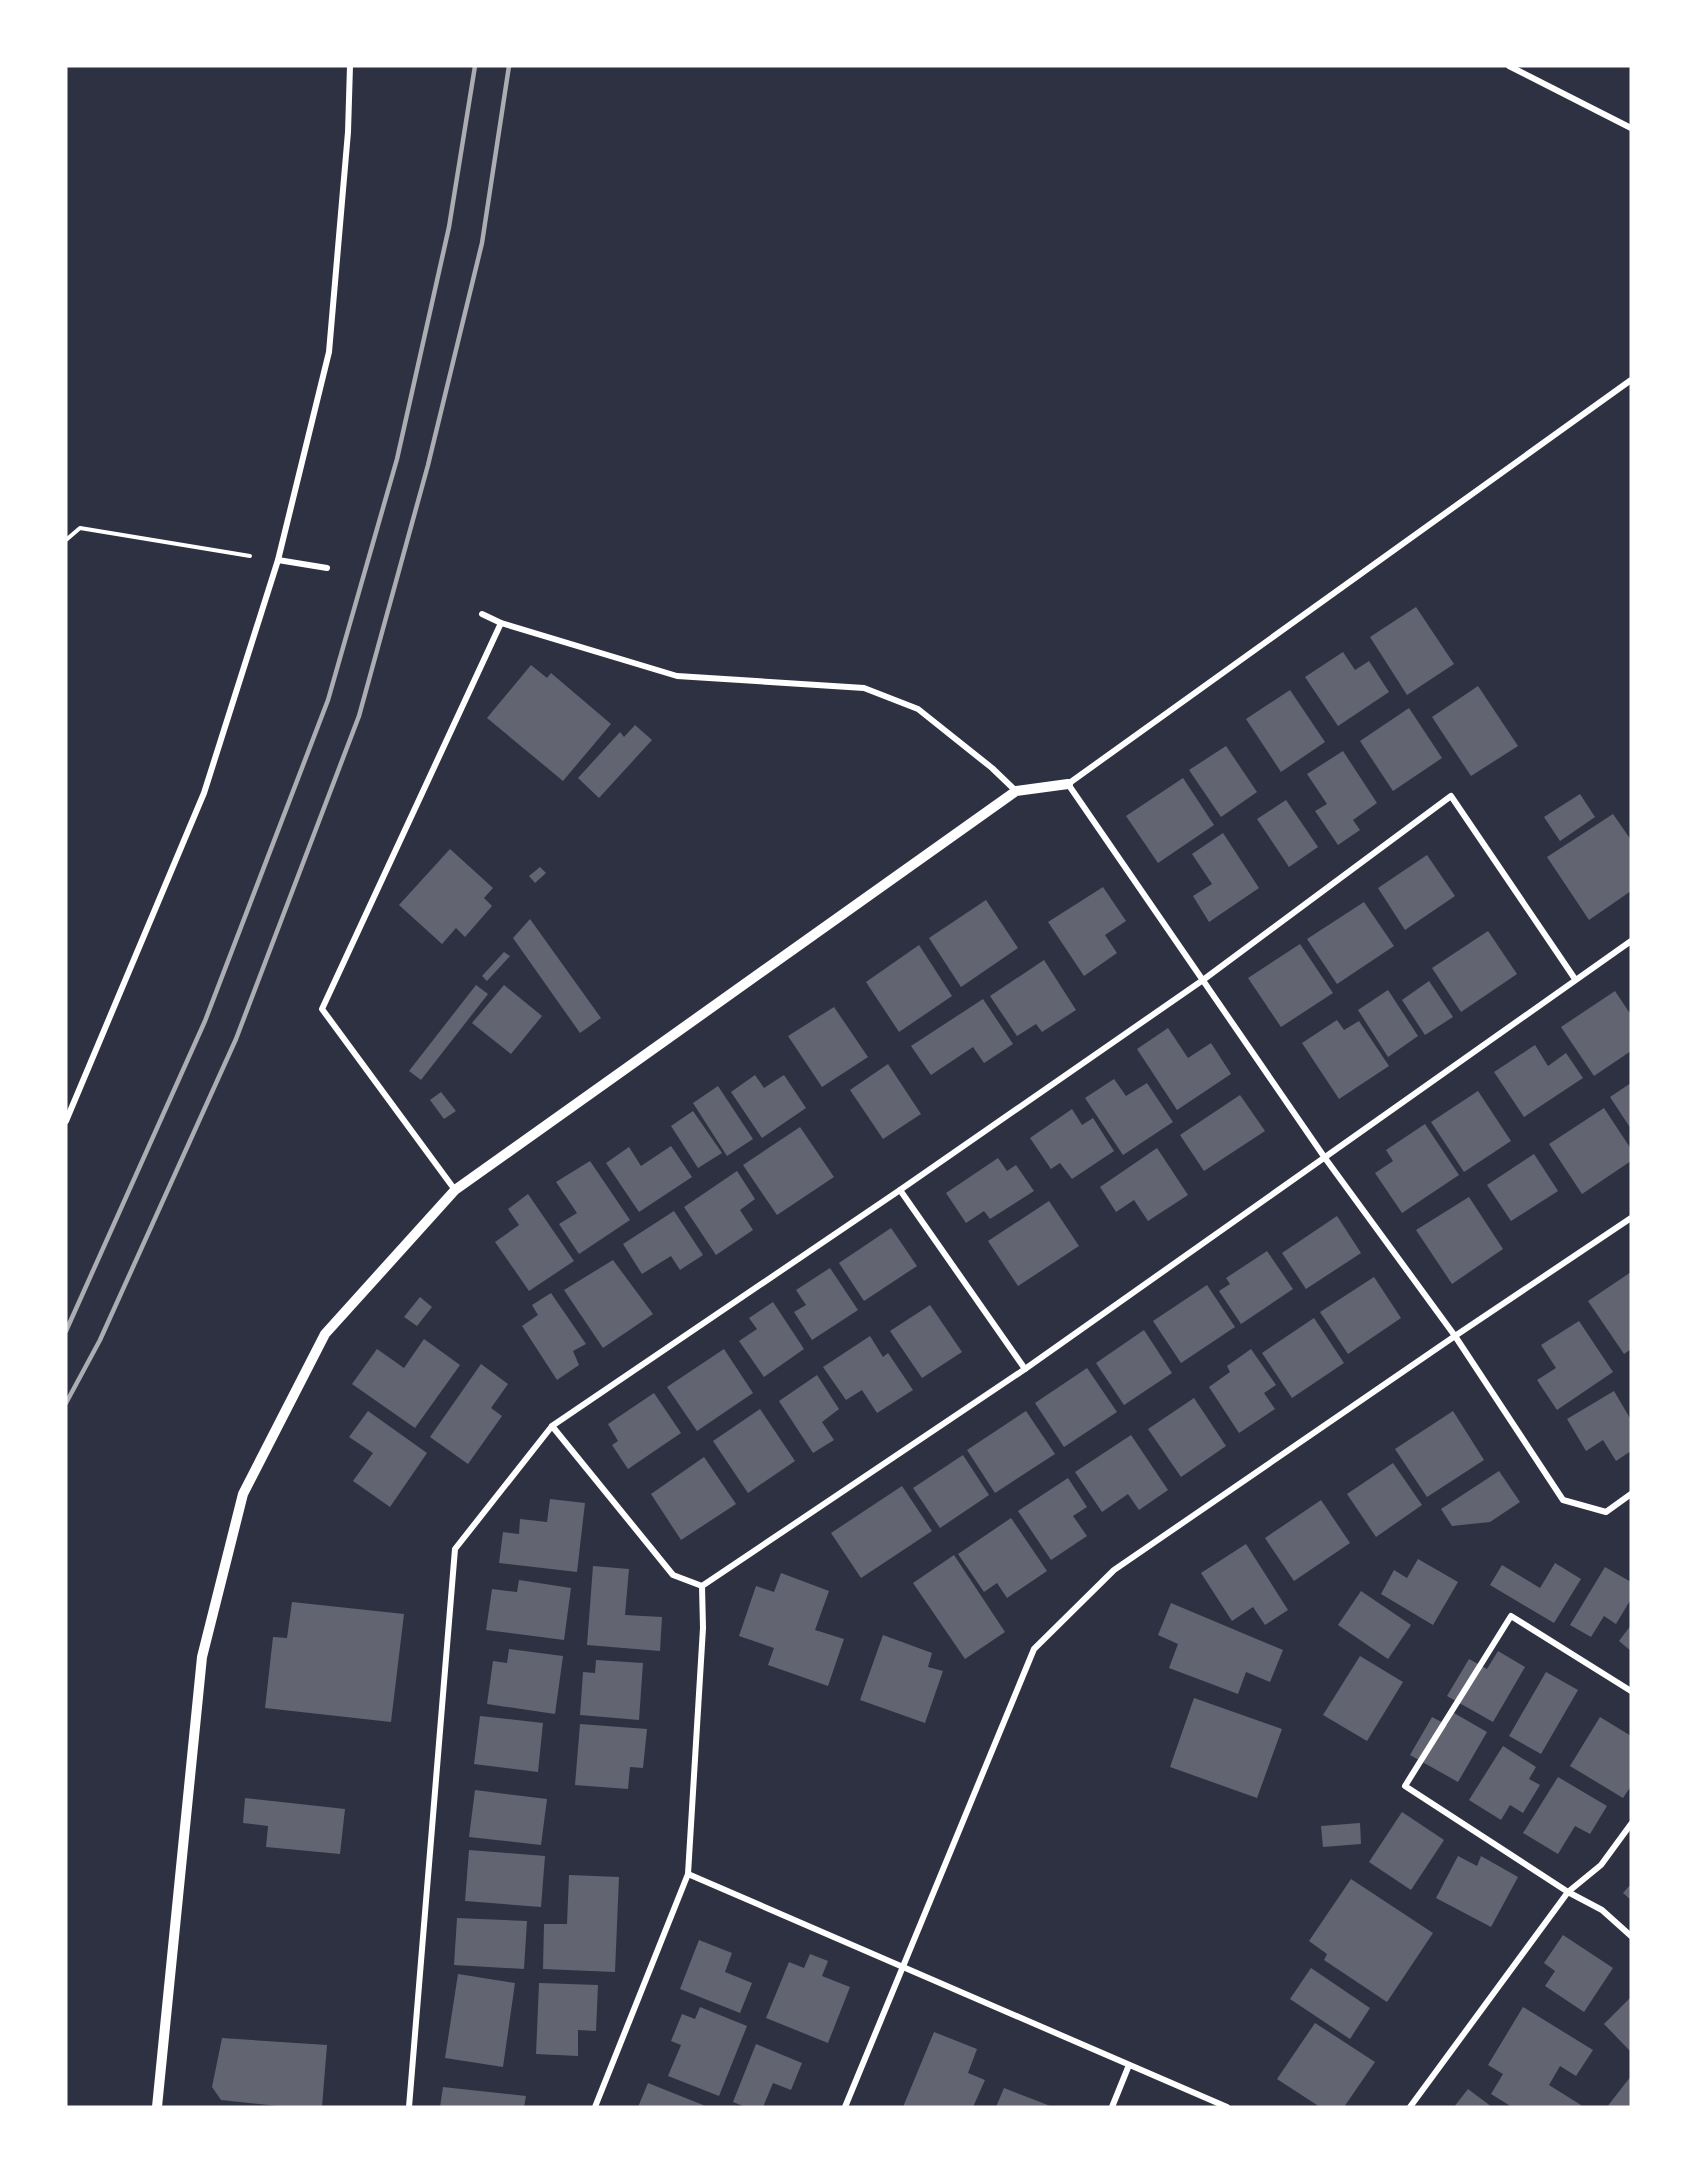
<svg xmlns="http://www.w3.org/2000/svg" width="1697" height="2173" font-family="Mulish,sans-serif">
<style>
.building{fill:#626471}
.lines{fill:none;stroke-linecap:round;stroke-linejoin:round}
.path{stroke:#fff;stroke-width:4}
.minor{stroke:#fff;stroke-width:6}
.tertiary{stroke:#fff;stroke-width:10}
.rail{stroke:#abadb3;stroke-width:4.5}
</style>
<rect width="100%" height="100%" fill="#2d3142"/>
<g class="building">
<path d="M1416,607L1454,664L1407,695L1370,637Z"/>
<path d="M1343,652L1355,670L1369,661L1389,692L1338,726L1305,677Z"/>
<path d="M531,665L547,678L551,673L611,724L563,781L487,718Z"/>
<path d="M1478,686L1518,746L1471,776L1432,717Z"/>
<path d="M1290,690L1325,742L1281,772L1246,719Z"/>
<path d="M1409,708L1442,758L1393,791L1360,741Z"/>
<path d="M635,725L652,740L599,798L578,778L620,732L624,737Z"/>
<path d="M1226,746L1257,792L1221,817L1189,770Z"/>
<path d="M1343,751L1377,803L1353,820L1360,830L1338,845L1315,811L1327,804L1307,774Z"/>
<path d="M1183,778L1214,825L1158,863L1126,816Z"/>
<path d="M1580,794L1595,817L1560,841L1544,817Z"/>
<path d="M1286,800L1318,847L1289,867L1257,819Z"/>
<path d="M1613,814L1631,840V891L1589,920L1547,857Z"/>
<path d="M1223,833L1259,888L1209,922L1193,896L1212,884L1192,854Z"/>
<path d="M450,849L493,888L484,898L492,906L465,937L456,928L442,944L399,905Z"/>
<path d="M1427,855L1455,896L1405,930L1378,888Z"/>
<path d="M540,867L546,873L535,883L529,876Z"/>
<path d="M1103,887L1126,921L1105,935L1117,953L1084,976L1048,922Z"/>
<path d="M986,900L1018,948L961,987L929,938Z"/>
<path d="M1364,902L1394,946L1337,984L1307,939Z"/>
<path d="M530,919L601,1018L580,1033L513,938Z"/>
<path d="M1488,931L1517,974L1461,1012L1432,968Z"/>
<path d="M1300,944L1333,993L1281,1027L1248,978Z"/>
<path d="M919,945L952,996L899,1032L866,982Z"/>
<path d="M504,952L510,956L487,981L482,976Z"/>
<path d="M1044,960L1076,1010L1042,1032L1036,1024L1017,1036L990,996Z"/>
<path d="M1429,981L1453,1017L1425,1035L1402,1000Z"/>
<path d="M476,985L488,994L421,1080L409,1071Z"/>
<path d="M504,985L542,1016L511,1054L472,1023Z"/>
<path d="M1388,990L1418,1036L1388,1057L1358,1010Z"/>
<path d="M1615,991L1631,1015V1051L1594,1076L1561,1027Z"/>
<path d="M983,999L1013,1044L984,1063L973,1047L931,1075L911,1046Z"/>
<path d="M834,1007L868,1057L822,1087L788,1036Z"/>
<path d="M1337,1020L1344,1030L1359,1021L1389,1066L1339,1099L1302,1043Z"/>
<path d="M1168,1028L1188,1058L1211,1043L1231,1074L1177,1110L1137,1049Z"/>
<path d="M1535,1045L1548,1066L1566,1053L1583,1078L1524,1117L1494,1072Z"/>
<path d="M888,1064L921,1114L883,1139L850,1090Z"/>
<path d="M755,1075L764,1088L784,1075L806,1108L762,1138L731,1092Z"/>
<path d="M1114,1079L1126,1096L1147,1083L1173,1122L1123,1155L1085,1098Z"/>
<path d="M1631,1083V1129L1610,1097Z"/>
<path d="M718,1086L753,1139L727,1156L693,1103Z"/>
<path d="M1478,1091L1511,1141L1464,1172L1431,1122Z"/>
<path d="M441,1092L456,1111L444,1119L430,1100Z"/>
<path d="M1240,1095L1265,1131L1204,1171L1180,1135Z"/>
<path d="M1604,1108L1631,1149V1161L1582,1194L1549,1144Z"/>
<path d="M1072,1109L1082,1125L1093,1118L1114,1151L1072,1179L1060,1163L1051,1169L1030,1138Z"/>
<path d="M693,1111L722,1153L698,1168L671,1126Z"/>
<path d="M1425,1124L1459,1175L1402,1213L1375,1173L1393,1161L1386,1150Z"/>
<path d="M800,1127L834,1177L777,1215L743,1165Z"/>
<path d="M671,1146L692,1177L639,1212L606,1163L629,1147L641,1166Z"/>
<path d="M1157,1148L1188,1195L1148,1221L1134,1200L1116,1212L1100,1187Z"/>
<path d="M1534,1154L1558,1191L1511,1221L1487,1185Z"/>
<path d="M998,1158L1007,1171L1016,1165L1034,1191L990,1219L984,1211L966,1223L946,1193Z"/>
<path d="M590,1161L630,1220L579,1254L559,1224L577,1213L556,1182Z"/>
<path d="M737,1171L755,1199L740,1210L753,1230L716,1255L684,1207Z"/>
<path d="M528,1194L574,1261L529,1291L495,1242L519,1225L508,1209Z"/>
<path d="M1469,1197L1503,1249L1452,1284L1416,1230Z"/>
<path d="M1049,1201L1079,1246L1018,1286L988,1241Z"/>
<path d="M674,1211L703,1255L680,1270L671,1256L642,1274L623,1244Z"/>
<path d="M1337,1216L1361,1253L1306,1289L1282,1253Z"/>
<path d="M891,1228L917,1266L864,1301L839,1263Z"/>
<path d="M1267,1251L1293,1289L1241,1324L1219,1291L1230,1284L1226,1278Z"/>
<path d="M613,1260L653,1314L603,1348L564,1290Z"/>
<path d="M830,1268L858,1310L812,1340L794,1312L806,1305L796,1290Z"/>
<path d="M1631,1272V1349L1624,1354L1588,1301Z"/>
<path d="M1374,1277L1401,1318L1348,1354L1320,1312Z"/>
<path d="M1207,1285L1235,1327L1181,1363L1153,1321Z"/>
<path d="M551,1293L586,1344L573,1351L579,1365L557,1380L522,1326L538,1315L532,1305Z"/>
<path d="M420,1297L432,1307L417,1326L404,1317Z"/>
<path d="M773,1302L804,1349L764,1377L739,1341L757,1329L749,1318Z"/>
<path d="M930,1305L962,1352L922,1378L890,1331Z"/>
<path d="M1314,1318L1344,1363L1292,1398L1262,1353Z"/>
<path d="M1579,1321L1613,1372L1557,1410L1537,1380L1556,1368L1541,1345Z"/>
<path d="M1144,1330L1172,1373L1124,1405L1096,1363Z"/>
<path d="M870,1336L883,1357L888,1353L913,1390L877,1413L862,1390L846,1400L823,1367Z"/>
<path d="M424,1339L460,1365L415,1428L352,1384L377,1349L404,1368Z"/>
<path d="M724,1349L753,1393L697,1431L667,1387Z"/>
<path d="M1251,1349L1276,1385L1264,1393L1275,1409L1239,1433L1209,1387L1230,1372L1227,1366Z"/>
<path d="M481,1364L508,1384L491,1408L502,1416L468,1464L430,1437Z"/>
<path d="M1087,1368L1117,1412L1064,1447L1035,1403Z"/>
<path d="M817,1375L839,1409L822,1422L834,1440L813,1453L779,1401Z"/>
<path d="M1614,1391L1631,1420V1451L1616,1461L1603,1440L1586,1451L1567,1419Z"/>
<path d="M654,1393L681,1433L628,1469L612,1445L618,1441L608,1424Z"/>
<path d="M1194,1398L1226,1446L1181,1477L1148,1429Z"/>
<path d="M760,1409L795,1461L748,1493L713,1441Z"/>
<path d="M368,1411L427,1453L390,1507L353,1481L373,1453L349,1437Z"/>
<path d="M1026,1411L1055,1454L995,1493L967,1450Z"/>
<path d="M1453,1411L1484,1460L1427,1497L1395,1449Z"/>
<path d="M1131,1435L1168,1490L1139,1510L1128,1494L1102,1512L1075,1472Z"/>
<path d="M963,1455L989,1495L940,1528L913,1488Z"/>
<path d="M704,1457L736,1504L681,1540L651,1494Z"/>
<path d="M1393,1463L1422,1505L1376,1537L1347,1494Z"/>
<path d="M1499,1471L1520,1502L1490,1522L1452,1526L1441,1509Z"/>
<path d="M1068,1478L1087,1507L1073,1516L1087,1536L1051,1560L1018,1511Z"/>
<path d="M902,1486L932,1531L861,1578L831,1533Z"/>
<path d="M550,1499L585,1503L577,1572L499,1563L503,1532L519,1534L520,1519L547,1522Z"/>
<path d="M1321,1500L1350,1543L1294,1581L1265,1538Z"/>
<path d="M1011,1518L1047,1571L1007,1598L997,1583L984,1592L958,1554Z"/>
<path d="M1246,1544L1288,1610L1265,1625L1253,1607L1232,1621L1201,1573Z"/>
<path d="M954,1555L1005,1632L965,1659L913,1583Z"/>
<path d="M1418,1559L1458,1582L1433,1625L1381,1594L1394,1570L1407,1578Z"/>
<path d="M1555,1563L1581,1579L1554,1623L1490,1585L1502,1565L1540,1588Z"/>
<path d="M593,1566L629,1569L625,1615L662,1617L660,1651L587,1645Z"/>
<path d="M1605,1567L1631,1582V1599L1616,1624L1604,1616L1591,1637L1570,1625Z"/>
<path d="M781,1573L829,1591L815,1630L844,1639L828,1686L768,1665L774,1648L739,1636L756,1586L774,1592Z"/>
<path d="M519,1580L571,1588L564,1640L486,1630L492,1589L517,1592Z"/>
<path d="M1361,1591L1411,1625L1388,1659L1338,1625Z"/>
<path d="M292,1602L404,1614L391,1722L265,1708L273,1637L287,1638Z"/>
<path d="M1171,1603L1283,1650L1270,1682L1246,1672L1238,1694L1169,1668L1178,1644L1158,1635Z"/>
<path d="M1631,1625V1651L1619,1641Z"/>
<path d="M883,1635L932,1653L928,1667L943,1671L925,1723L860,1700Z"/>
<path d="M509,1649L563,1656L555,1714L487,1704L493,1661L507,1663Z"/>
<path d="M1498,1651L1525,1667L1493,1722L1447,1696L1469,1659L1487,1669Z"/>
<path d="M1360,1656L1403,1682L1367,1741L1323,1715Z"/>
<path d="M596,1660L643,1663L639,1720L580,1715L583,1672L595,1673Z"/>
<path d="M1546,1672L1578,1690L1541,1754L1509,1736Z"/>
<path d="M1194,1698L1282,1729L1257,1798L1170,1767Z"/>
<path d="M1454,1713L1487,1732L1458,1782L1410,1755L1432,1717L1447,1725Z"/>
<path d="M480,1716L543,1723L538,1772L474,1764Z"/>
<path d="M1600,1717L1631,1736V1786L1623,1798L1570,1766Z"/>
<path d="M580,1724L647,1729L643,1768L630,1767L628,1789L575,1785Z"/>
<path d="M1503,1746L1536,1767L1529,1779L1540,1785L1523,1813L1510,1805L1501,1820L1469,1800Z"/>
<path d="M1558,1777L1607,1806L1590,1834L1575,1826L1558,1854L1523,1833Z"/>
<path d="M475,1790L547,1799L541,1845L469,1837Z"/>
<path d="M245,1798L345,1809L340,1854L266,1847L268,1826L243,1823Z"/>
<path d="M1402,1812L1444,1840L1411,1890L1369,1862Z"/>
<path d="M1360,1823L1361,1844L1323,1847L1321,1826Z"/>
<path d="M469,1850L545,1856L541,1907L465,1901Z"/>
<path d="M1458,1856L1477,1866L1481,1856L1518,1877L1491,1927L1436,1898Z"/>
<path d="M569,1875L619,1877L615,1972L543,1969L544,1924H567Z"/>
<path d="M1351,1879L1433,1933L1387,2002L1324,1960L1327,1954L1309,1941Z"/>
<path d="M1631,1884V1900L1623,1893Z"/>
<path d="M457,1918L527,1921L524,1969L454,1965Z"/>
<path d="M1563,1935L1613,1968L1584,2012L1545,1986L1555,1971L1544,1963Z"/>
<path d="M699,1940L732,1953L725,1972L752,1983L740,2013L680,1989Z"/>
<path d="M810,1954L828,1961L822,1976L850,1987L828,2043L766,2018L789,1962L804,1968Z"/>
<path d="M1311,1968L1370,2008L1350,2039L1290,1999Z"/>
<path d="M458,1974L515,1983L503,2067L445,2058Z"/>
<path d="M539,1983L598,1985L596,2031L578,2030V2056L536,2054Z"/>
<path d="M1631,1997V2052L1604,2024Z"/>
<path d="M700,2007L747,2026L719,2096L668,2076L681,2045L671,2041L682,2014L695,2019Z"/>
<path d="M1523,2007L1593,2050L1576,2076L1560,2066L1549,2085L1584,2107H1512L1491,2094L1503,2074L1488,2065Z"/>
<path d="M1315,2023L1375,2062L1344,2107H1320L1277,2079Z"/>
<path d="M934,2032L977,2049L968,2073L985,2080L973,2107H903Z"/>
<path d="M222,2038L327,2045L322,2107H288L221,2100L212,2087Z"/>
<path d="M756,2044L802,2063L791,2090L773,2083L763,2107H746L733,2102Z"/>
<path d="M1631,2076V2107H1607Z"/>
<path d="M648,2083L708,2107H638Z"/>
<path d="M443,2087L526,2096L524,2107H440Z"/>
<path d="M1004,2088L1053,2107H996Z"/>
<path d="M1468,2089L1492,2107H1454Z"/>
</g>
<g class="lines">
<path class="path" d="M66,540L80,528L250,556"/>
<g class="minor">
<path d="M1509,66L1631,128"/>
<path d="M1631,380L1068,784L1325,1158L1455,1336L1563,1500L1606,1512L1631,1494"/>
<path d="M278,560L327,568"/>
<path d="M482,614L501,623L677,676L864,688L918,709L992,768L1016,791"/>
<path d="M66,1121L204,793L278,560L329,352L348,132L350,66"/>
<path d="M455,1190L322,1009L501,623"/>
<path d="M900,1190L1025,1369"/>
<path d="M552,1426L673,1575L702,1586"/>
<path d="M1631,1691L1511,1616L1405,1786L1568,1892L1602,1910L1631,1936"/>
<path d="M688,1874L1227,2107"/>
<path d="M409,2107L455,1549L552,1426L900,1190L1203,980L1451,796L1575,979"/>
<path d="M595,2107L688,1874L703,1628L702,1586L1025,1369L1631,941"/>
<path d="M845,2107L1034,1649L1114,1570L1455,1336L1631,1218"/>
<path d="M1112,2107L1129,2065"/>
<path d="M1410,2107L1568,1892L1601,1865L1631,1824"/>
</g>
<path class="tertiary" d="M157,2107L202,1657L243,1494L325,1334L455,1190L1016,791L1068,784"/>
<g class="rail">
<path d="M66,1331L205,1021L328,700L397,459L449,227L475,66"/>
<path d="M66,1403L100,1340L236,1039L359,716L428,465L482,243L509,66"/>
</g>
</g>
<rect width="1697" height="2173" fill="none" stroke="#ffffff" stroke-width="135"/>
</svg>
